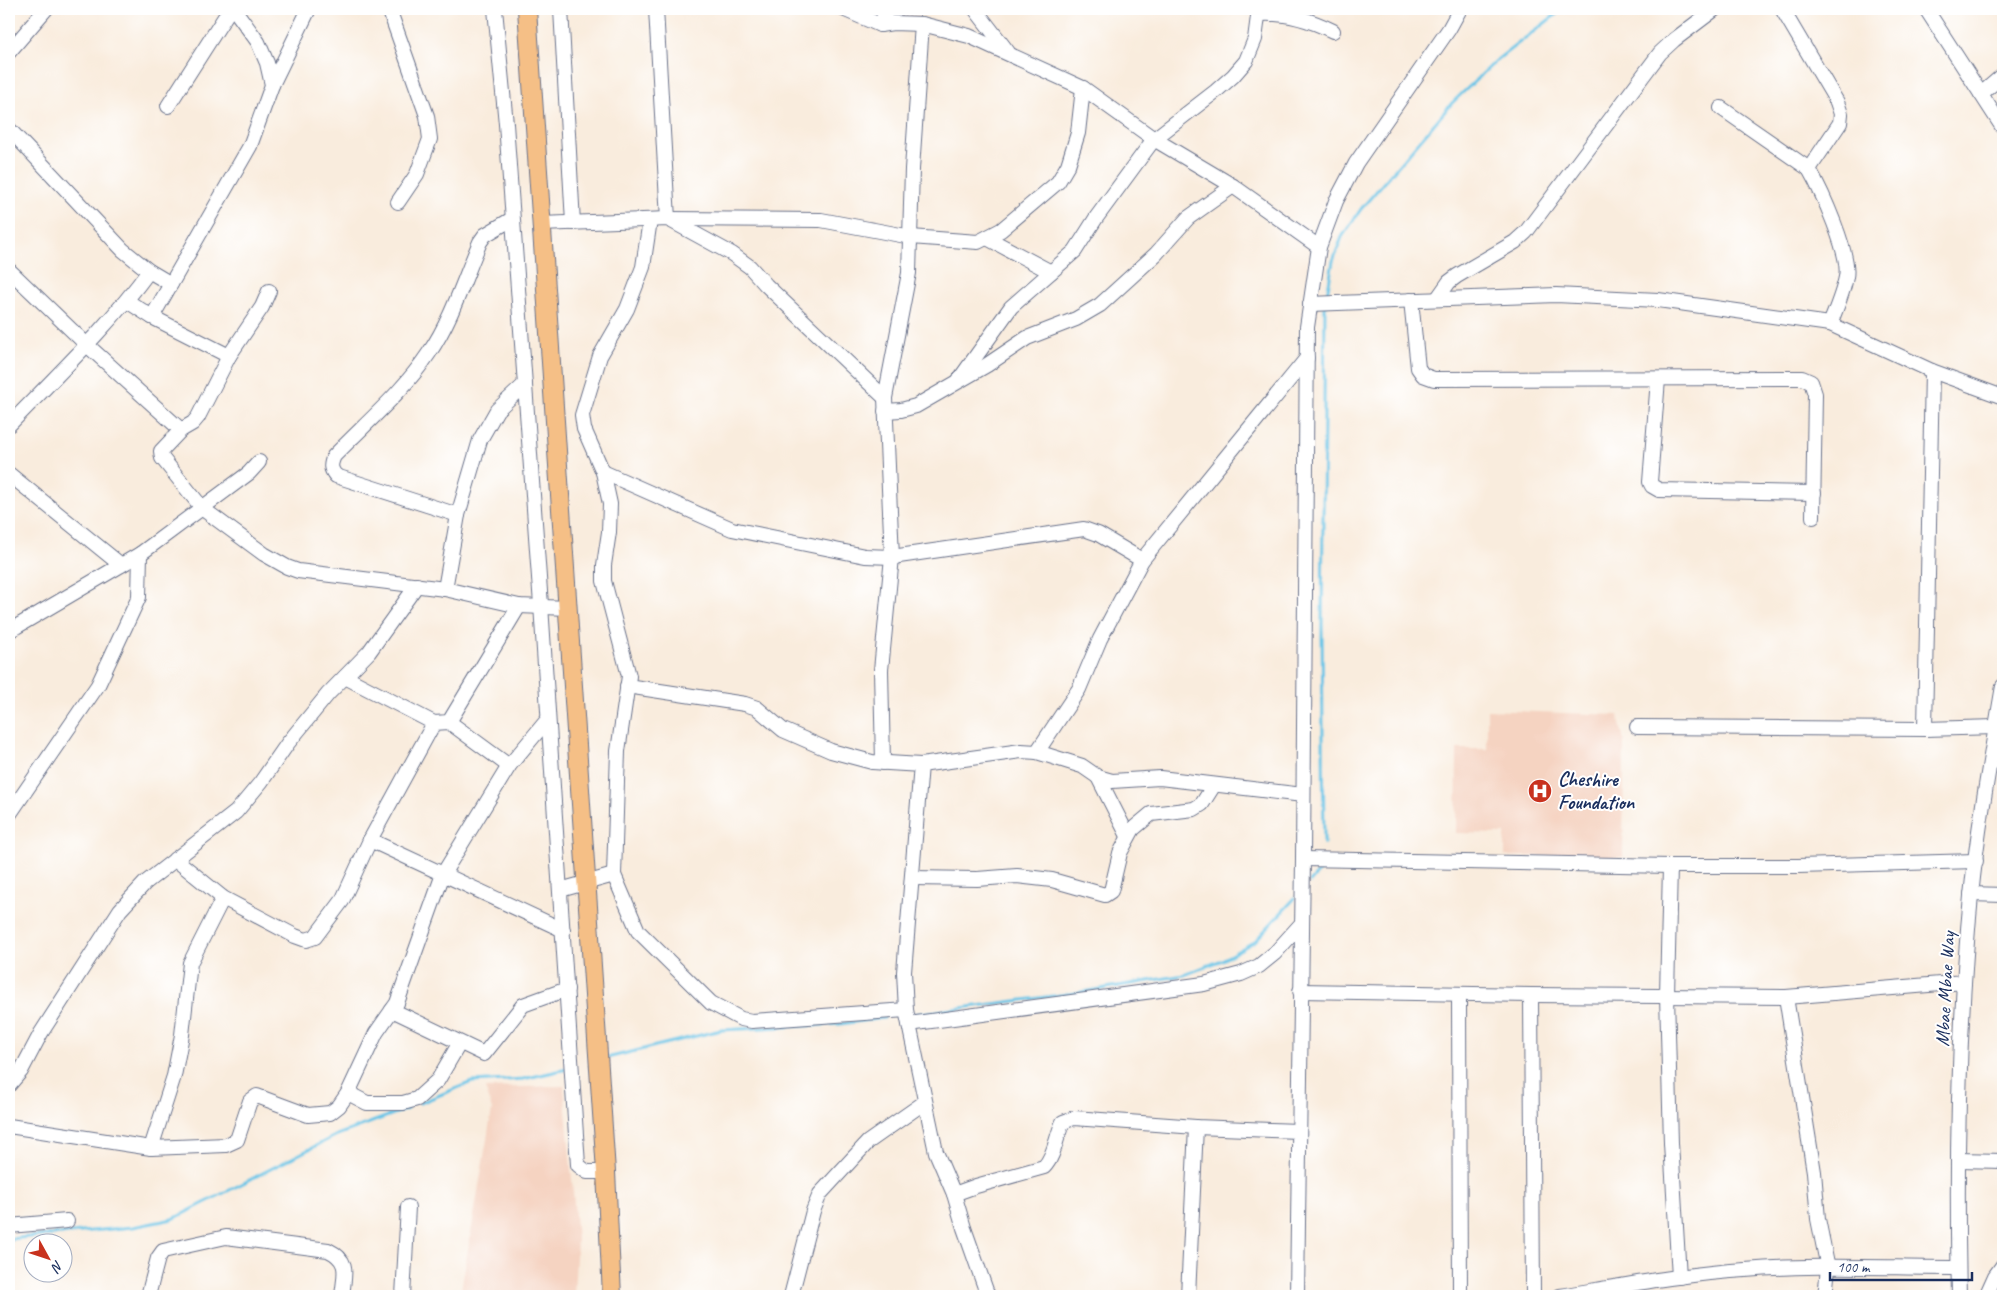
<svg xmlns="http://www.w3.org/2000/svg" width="2012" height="1305" font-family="Caveat,sans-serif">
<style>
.built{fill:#f5d3c1}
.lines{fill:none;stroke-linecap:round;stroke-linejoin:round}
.stream{stroke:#69c5e7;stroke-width:3}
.minor-casing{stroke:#69718a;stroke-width:16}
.major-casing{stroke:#69718a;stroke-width:20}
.minor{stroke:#fff;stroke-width:14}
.major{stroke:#f5bf86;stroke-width:18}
.labels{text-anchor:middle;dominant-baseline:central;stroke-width:4;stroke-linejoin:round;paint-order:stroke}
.poi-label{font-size:20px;font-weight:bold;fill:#1b2f5e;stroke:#fff;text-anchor:start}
.street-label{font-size:20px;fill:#1b2f5e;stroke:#fff}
</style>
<rect width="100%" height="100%" fill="#fff"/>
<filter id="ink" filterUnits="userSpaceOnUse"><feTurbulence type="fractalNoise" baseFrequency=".02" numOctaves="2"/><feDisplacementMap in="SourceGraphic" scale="10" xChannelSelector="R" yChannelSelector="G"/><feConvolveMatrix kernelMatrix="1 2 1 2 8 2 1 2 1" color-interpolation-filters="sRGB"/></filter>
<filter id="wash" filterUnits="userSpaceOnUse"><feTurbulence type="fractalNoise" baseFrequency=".0096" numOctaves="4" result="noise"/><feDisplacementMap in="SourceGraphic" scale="20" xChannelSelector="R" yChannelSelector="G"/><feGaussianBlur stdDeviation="1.12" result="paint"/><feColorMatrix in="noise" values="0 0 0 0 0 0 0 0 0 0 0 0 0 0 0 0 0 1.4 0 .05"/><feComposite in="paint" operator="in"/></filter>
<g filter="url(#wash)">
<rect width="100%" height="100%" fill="#f9ecdd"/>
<g class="built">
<path d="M1487,710L1618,715L1624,741L1623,857L1505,856V834L1456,833L1457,749H1487Z"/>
<path d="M564,1086L577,1239L574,1296H460L492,1110L485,1088Z"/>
</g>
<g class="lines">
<g class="stream">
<path d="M1326,300L1333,261L1342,237L1361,209L1452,103L1498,59L1563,9"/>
<path d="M1324,844L1322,625L1325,306"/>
<path d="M1310,882L1321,870"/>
<path d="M915,1014L1076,993L1184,975L1222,960L1255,941L1295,898"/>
<path d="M607,1058L721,1030L840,1024L884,1018"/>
<path d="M420,1103L472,1082L523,1079L567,1069"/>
<path d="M9,1239L133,1227L173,1219L337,1135L407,1109"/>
</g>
</g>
</g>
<g filter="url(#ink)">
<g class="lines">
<g class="minor-casing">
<g id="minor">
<path d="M389,9L427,116L430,139L417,174L398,202"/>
<path d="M495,9L506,124L541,605L578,1165L587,1172H606"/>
<path d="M561,9L573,223"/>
<path d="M656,9L668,219L732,254L750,267L766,285L885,398"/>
<path d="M843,9L880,25L893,23L922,24L969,36L1083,88L1154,139L1233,186L1319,247"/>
<path d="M975,9L1008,52"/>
<path d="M1782,9L1837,102L1841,114L1840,123L1809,169C1821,190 1851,255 1846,277C1843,293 1836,309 1830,324"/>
<path d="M1926,9L2003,128"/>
<path d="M1259,14C1286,12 1309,19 1333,31"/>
<path d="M880,25L887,9"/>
<path d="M9,52L46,9"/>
<path d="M272,85L309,9"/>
<path d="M1981,94L2003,75"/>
<path d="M168,106L230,9"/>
<path d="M1721,108L1809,169"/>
<path d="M9,129L123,250L149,271L171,284"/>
<path d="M650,220L643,267L627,309L600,356L582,415L584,429L603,472L610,504L609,532L604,565V581L629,676L618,751L614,875L638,931L711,1003L741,1019L752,1021L906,1010"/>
<path d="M541,224L668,219L821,220L911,237L978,242L1001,230L1058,182L1068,165L1078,133L1083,88"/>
<path d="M987,238L1051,272"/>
<path d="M9,270L87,345L181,430"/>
<path d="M1437,299L1449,282L1457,276L1515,242L1526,232L1660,53L1674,40L1715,9"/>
<path d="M1411,300L1418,368L1423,375L1434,379L1802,378L1811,382L1815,394L1813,517"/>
<path d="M127,301L152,317L229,356L262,307L269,291"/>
<path d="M1310,304L1556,295L1658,300L1830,324L1932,371L2003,397"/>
<path d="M152,317L250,146L272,85L267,63L258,42L234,9"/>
<path d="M229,356L198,417L193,423L181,430L161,451L162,458L203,509L264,554L287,567L298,571L445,589L519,606L568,608"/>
<path d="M1658,379L1650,482L1652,486L1659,490L1814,493"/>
<path d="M959,380L1011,307L1075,251L1096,218L1154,139L1216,91L1233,76L1246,61L1255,39L1259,9"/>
<path d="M885,411L901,410L916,406L987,365L1027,338L1076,319L1100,305L1156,254L1188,218L1233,186"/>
<path d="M9,425C57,375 108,327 149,271"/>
<path d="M603,472L732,529L865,556L892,557L1084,529L1098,534L1142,560"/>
<path d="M9,474L121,565"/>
<path d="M458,515L336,476C330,469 330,465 334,456C366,423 403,392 429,353C452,319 464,279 480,242L485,235L512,219"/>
<path d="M445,589L458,515L480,440L497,410L525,384"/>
<path d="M9,631L140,554L249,473L259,462"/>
<path d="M627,686L745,704L757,708L783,730L831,751L872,762L921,765"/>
<path d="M449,722L509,766"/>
<path d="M434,723L449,722L519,606"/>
<path d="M1637,727L1925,729L1996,727"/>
<path d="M1925,729L1932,371"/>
<path d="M1037,752L1082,766L1098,777L1112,781L1160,778L1303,795"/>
<path d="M883,763L881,670L892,557L885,398L909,273L912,169L922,24"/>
<path d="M1098,777L1128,836"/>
<path d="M9,815L98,685L139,597L140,554"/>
<path d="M370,840L563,930"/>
<path d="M175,859L223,898L295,936L306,940L315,937L342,901L370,840L434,723L345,677"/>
<path d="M1303,859L1670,866H1798L1976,861"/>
<path d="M1670,866L1667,995L1671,1143L1679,1277"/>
<path d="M912,878L977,879L1017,876L1052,880L1105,895L1111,891L1120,853L1133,829L1151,814L1194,809L1202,804L1214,785"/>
<path d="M560,890L614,875"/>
<path d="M1971,894L2003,895"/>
<path d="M1300,991L1531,995L1786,997L1964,982"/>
<path d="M1459,994L1460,1296"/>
<path d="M1531,995L1533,1296"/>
<path d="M1786,997L1814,1172L1818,1219L1828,1268L1825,1296"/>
<path d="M392,1010L484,1054L523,1005L567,989"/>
<path d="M909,1024L1204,984L1241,974L1259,966L1275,953L1302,923"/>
<path d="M9,1085L21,1071L41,1033L120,910L145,883L236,812L261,782L288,743L328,694L369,652L417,585"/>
<path d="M348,1093L367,1103H403L417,1099L438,1080L459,1044"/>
<path d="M9,1126L151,1148L226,1145L237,1140L250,1101L257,1096L308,1115L330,1113L339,1106L348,1093L376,1033L397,1003L443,874L509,766L548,719"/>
<path d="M151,1148L174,1076L182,1035L190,963L223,898"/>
<path d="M1958,1160L2003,1161"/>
<path d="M954,1194L976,1186L1044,1167C1055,1156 1056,1136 1063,1122L1074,1118L1196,1127L1299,1131"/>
<path d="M9,1226L67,1221"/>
<path d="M148,1296L158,1258L163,1251L226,1237L328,1250C351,1261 344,1275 342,1296"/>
<path d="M403,1296L408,1207"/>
<path d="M791,1296L813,1211L820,1194L868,1142L925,1102"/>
<path d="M988,1296L964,1228L954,1194L936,1152L906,1010L904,972L921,765L1021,751L1037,752L1079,689L1100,639L1142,560L1307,358"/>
<path d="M1188,1296L1196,1127"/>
<path d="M1297,1296L1303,859L1307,327L1319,247L1336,201L1356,163L1449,29L1460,9"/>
<path d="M1560,1296C1621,1286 1683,1274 1745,1270C1815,1264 1887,1268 1958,1268"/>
<path d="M1959,1296C1956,1163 1958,1028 1971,896C1978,826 1991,756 2003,686"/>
<path d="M1986,1296L1995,1276L2003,1265"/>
</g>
</g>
<g class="major-casing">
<path id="major" d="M527,9L606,1172L612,1296"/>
</g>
<use href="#minor" class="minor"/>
<use href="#major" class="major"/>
</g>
</g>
<defs>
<g id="hospital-disc" transform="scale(1.25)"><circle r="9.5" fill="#c8321e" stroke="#fff"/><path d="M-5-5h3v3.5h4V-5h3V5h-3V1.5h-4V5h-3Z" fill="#fff"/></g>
</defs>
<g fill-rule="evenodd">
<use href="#hospital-disc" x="1540" y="791"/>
</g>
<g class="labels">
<g class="poi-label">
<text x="1558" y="779">Cheshire<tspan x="1558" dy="23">Foundation</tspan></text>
</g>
<g class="street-label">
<text transform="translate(1945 989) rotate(-87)">Mbae Mbae Way</text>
</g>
</g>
<rect width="2012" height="1305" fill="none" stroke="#fff" stroke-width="30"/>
<g transform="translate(48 1258) rotate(130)"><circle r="24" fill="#ffffff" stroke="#a4acbf"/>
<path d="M0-4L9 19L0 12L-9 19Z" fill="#c8321e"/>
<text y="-8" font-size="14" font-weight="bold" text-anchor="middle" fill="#1b2f5e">N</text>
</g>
<path d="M1830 1272v8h142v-8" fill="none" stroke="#1b2f5e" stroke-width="2.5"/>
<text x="1837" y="1272" font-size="15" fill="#1b2f5e" stroke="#ffffff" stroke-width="4" paint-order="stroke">100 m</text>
</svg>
